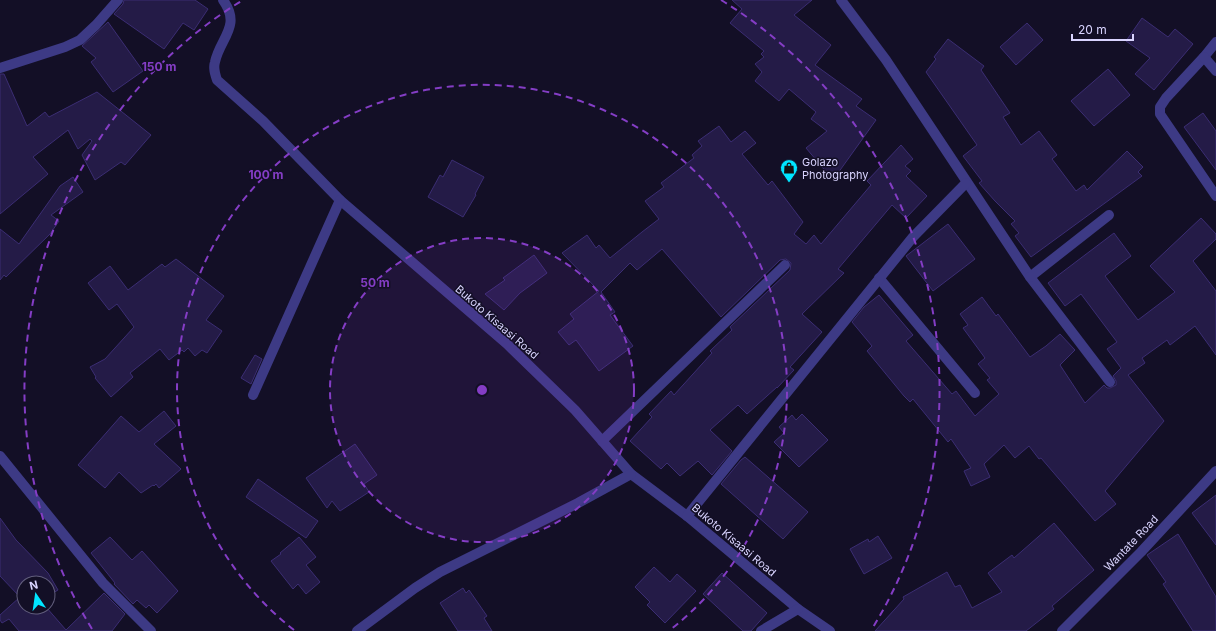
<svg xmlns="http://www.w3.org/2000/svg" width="1216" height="631" font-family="Inter,sans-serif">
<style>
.building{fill:#241b47;stroke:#3b2d73}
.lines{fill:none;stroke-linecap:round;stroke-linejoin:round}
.minor{stroke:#3d3a85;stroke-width:10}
.ring{fill:none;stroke:#843dc5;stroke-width:2;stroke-dasharray:7 5}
.labels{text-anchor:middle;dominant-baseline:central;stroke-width:3;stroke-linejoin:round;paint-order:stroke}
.poi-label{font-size:11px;fill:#d9d4ff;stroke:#130f26;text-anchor:start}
.street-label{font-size:11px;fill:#d9d4ff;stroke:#130f26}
.centre{fill:#843dc5;stroke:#130f26;stroke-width:2}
.ring-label{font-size:12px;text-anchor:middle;font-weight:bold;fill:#843dc5;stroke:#130f26;stroke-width:3;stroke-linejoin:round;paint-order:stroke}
</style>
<rect width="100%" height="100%" fill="#130f26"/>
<g class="building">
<path d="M124,0H195L208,9L194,30L183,23L164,49L114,14L123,4Z"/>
<path d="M732,0H812L794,15L831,45L815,65L862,99L856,106L876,120L833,180L806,148L827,131L811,119L816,112L789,89L779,101L755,81L762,72L755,64L764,57L761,54L764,51L730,23L742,9Z"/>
<path d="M1142,18L1168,37L1175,29L1193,44L1154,90L1135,74L1150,58L1126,41Z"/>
<path d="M108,22L143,71L113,92L91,62L96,58L82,46Z"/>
<path d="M1027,23L1043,40L1016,65L1000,47Z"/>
<path d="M948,39L984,66L981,70L1010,113L1003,117L1021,145L1039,131L1057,155L1052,159L1076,191L1084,185L1087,190L1127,151L1143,167L1138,172L1142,176L1031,257L1015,236L1019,233L1011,224L1015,221L995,201L979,183L982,181L963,156L977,145L926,72L936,59L934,57Z"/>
<path d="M1108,69L1130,95L1094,126L1071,101Z"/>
<path d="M0,74H4L27,126L45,112L49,117L97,92L151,135L125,165L121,162L95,180L82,155L92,141L90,139L78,149L68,130L33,157L48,174L0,214Z"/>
<path d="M1203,113L1216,131V170L1184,127Z"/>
<path d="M719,126L731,142L745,131L756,143L742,154L768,185L772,181L803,222L794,234L806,244L814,235L821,244L871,185L867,181L901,145L913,159L905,166L911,171L906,176L927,196L906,218L892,205L838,269L844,273L802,314L822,332L790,367L794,370L777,388V387L747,414L738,405L710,430L732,451L712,475L698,461L680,476L667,463L661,469L630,441L652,417L649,414L671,391L674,395L712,353L710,351L732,330L730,327L790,270L791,263L786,259L780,260L721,317L662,249L637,270L630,263L601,292L615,312L610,315L633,346L599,371L576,340L569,345L558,332L574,319L570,314L599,291L562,253L587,235L596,248L599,245L610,258L642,232L659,219L645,201L664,187L661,183L694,158L692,155L702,146L698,141Z"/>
<path d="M452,160L484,177L475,194L476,195L463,217L428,197L440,175L443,177Z"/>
<path d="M73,177L83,192L51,215L59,221L50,234L6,277L4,275L0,280V229L19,244L60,186Z"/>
<path d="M1201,218L1216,234V239L1193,261L1216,291V355L1195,326L1170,345L1167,340L1142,358L1145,363L1128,375L1164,421L1105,491L1116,504L1095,521L1041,458L1039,459L1029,446L1015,458L1004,445L984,464L990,477L971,486L964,471L971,468L951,439L948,442L913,399L910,402L904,396L867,351L872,346L852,322L864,307L879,295L913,335L906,341L952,394L956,391L975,416L999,394L987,380L990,378L978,364L985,358L963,328L968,325L960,314L982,297L996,316L998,314L1030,357L1046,346L1060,334L1075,350L1060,365L1085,403L1104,385L1107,388H1110L1116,385V381L1113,376L1121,368L1107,349L1117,342L1081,294L1065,306L1048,283L1114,233L1131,256L1105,276L1138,320L1175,292L1150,266Z"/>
<path d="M948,224L975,259L933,291L906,256Z"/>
<path d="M534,255L547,273L520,293L504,310L485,294L505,280L503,278Z"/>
<path d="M176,259L224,296L206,320L222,331L207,353L202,350L195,356L188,348L184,352L182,350L169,360L160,349L130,373L133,377L111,397L95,378L96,377L90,367L105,359L134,327L117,304L109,310L88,283L110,266L128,290L162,264L165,267Z"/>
<path d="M255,355L262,359L251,384L241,378Z"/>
<path d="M164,411L176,426L154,444L181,469L159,488L156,484L154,486L153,485L141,493L119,472L105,488L78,465L121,416L139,432Z"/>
<path d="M802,414L828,440L799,467L774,442L784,433L779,427L792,415L796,420Z"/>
<path d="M355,444L377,475L364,484L369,492L340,511L332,501L327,508L306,478Z"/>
<path d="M745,457L808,512L783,539L721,484L741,460Z"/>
<path d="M258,479L318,521L306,538L246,497Z"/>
<path d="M1216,495V545L1192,513Z"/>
<path d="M0,518L16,540L48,573L58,590L48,596V583H24V607H46L66,630L104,593L125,614L112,631H19L9,619L2,623L0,620V615L20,597L0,576Z"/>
<path d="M1054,523L1094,570L1052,606L1054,609L1026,631H875L904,599L903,597L947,572L955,587L960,585L972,608L1002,592L988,573L1012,555L1014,558Z"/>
<path d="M1178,534L1216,597V631H1193L1163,584L1166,582L1147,555Z"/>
<path d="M878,536L892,558L864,574L850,549L868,539L869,542Z"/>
<path d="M110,537L132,560L142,551L178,591L157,613L149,605L146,608L137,600L133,604L114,584L115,583L91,553Z"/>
<path d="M299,537L316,557L306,565L320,582L306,594L298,584L293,589L271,561L281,554L280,553Z"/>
<path d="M654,567L670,582L677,574L696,591L665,623L647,605L650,602L635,587Z"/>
<path d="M722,573L767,613L751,631H743L703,594Z"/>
<path d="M463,588L466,593L469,590L487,616L484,618L492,631H458L440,603Z"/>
</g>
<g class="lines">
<g class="minor">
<path d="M223,0C242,26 220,38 215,62C213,68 215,74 217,80L263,121L340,200L507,344L575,410L631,474L687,516L798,609L830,631"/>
<path d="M841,0L886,60L1030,277L1110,382"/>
<path d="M1216,42L1204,57L1166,98L1160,107V114L1216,196"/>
<path d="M1204,57L1216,71"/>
<path d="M0,68L65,47L80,40L96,25L118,0"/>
<path d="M1030,277L1109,215"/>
<path d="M879,278L975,393"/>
<path d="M253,395L340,200"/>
<path d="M602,441L785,265"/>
<path d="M0,456L103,583L151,631"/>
<path d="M687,516L913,237L966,183"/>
<path d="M357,631L415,588L440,572L578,503L631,474"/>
<path d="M761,631L798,609"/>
<path d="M1062,631L1141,552L1216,471"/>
</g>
</g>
<circle cx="482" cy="390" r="152" fill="#843dc5" fill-opacity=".12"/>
<g class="ring">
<circle cx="482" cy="390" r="152"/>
<path d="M294 630A305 305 0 1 1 670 630"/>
<path d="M92 629A457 457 0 0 1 243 0M721 0A457 457 0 0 1 872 629"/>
</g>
<defs>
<g id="shop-pin" transform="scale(0.9)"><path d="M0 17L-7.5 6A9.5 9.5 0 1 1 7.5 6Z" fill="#00e5ff" stroke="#130f26"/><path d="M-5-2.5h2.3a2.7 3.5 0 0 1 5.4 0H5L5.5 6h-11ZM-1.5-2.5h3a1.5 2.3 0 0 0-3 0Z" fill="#111"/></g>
</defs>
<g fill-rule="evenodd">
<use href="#shop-pin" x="789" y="168"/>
</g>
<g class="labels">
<g class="poi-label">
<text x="802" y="162">Golazo<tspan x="802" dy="13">Photography</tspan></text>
</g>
<g class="street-label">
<text transform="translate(497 322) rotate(41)">Bukoto Kisaasi Road</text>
<text transform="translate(734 540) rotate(40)">Bukoto Kisaasi Road</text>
<text transform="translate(1131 543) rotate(-46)">Wantate Road</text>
</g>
</g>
<circle cx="482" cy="390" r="6" class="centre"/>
<g class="ring-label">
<text x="159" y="71">150 m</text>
<text x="266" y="179">100 m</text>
<text x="375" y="287">50 m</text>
</g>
<g transform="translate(36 595) rotate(347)"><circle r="19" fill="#130f26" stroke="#625e7d"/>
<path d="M0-3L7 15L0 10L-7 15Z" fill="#00e5ff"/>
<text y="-6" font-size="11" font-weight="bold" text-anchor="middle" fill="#d9d4ff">N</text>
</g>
<path d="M1072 34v6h61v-6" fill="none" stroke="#d9d4ff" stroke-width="2"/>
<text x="1078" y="34" font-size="12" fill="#d9d4ff" stroke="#130f26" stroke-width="3" paint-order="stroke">20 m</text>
</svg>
